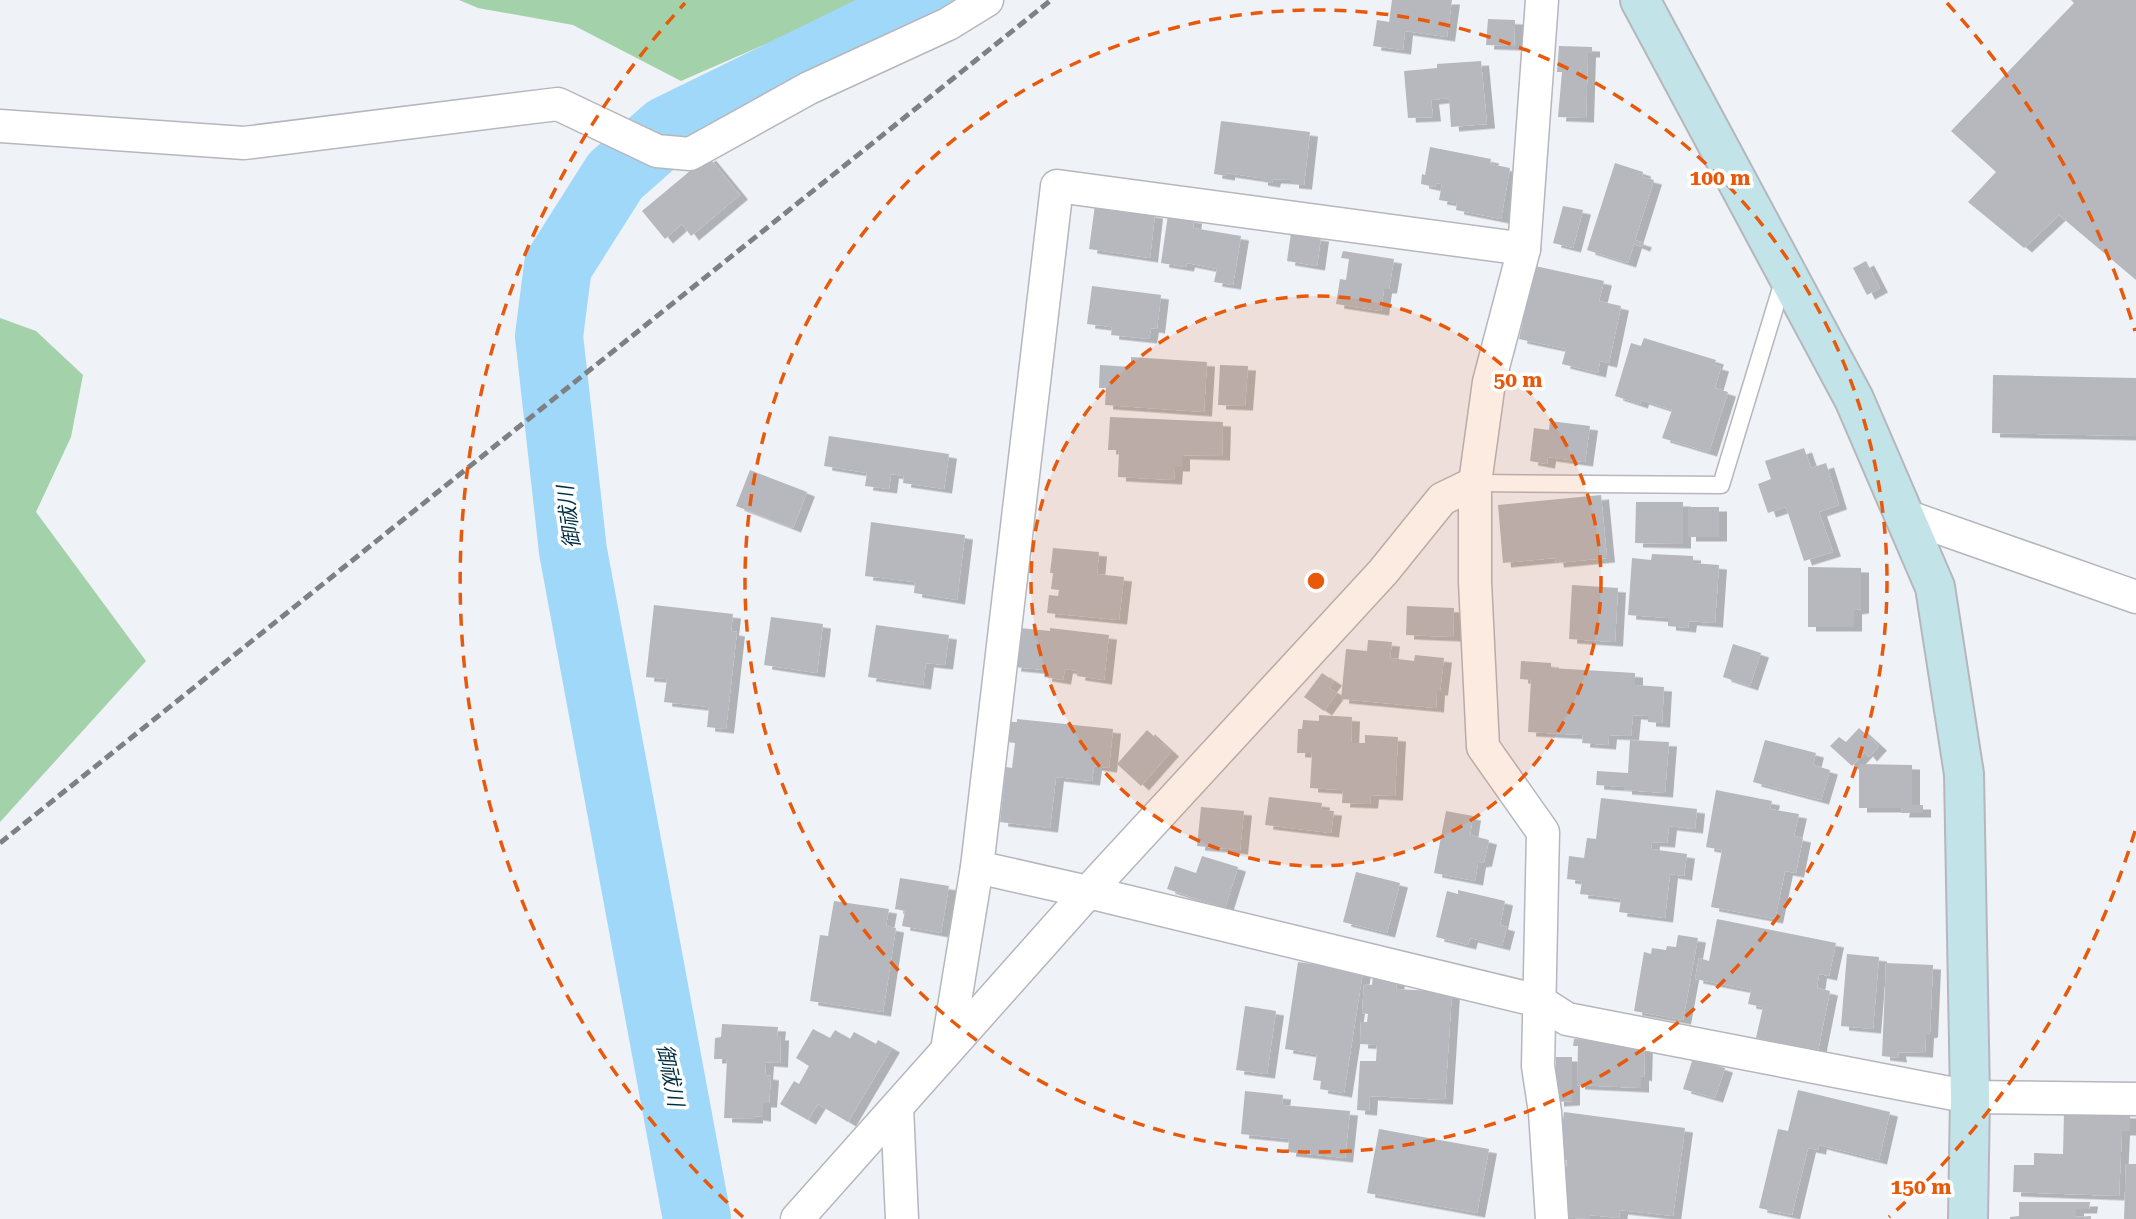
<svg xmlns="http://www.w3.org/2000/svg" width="2136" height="1219" font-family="'Roboto Serif','Noto Sans JP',serif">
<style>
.green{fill:#a3d1a9}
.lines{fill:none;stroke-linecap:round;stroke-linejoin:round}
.river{stroke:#a0d8f9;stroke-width:68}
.building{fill:#b7b8be;filter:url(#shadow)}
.lane-casing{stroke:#b5b7bd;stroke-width:19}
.street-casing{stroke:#b5b7bd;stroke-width:35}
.secondary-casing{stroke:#b5b7bd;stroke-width:42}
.lane{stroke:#fff;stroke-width:16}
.street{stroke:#fff;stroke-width:32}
.secondary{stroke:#c2e3e7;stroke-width:38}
.rail{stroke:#7e8083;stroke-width:5;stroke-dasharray:10 5;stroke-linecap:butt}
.ring{fill:none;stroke:#e8590c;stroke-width:3.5;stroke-dasharray:12 9}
.labels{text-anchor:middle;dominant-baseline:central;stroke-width:7;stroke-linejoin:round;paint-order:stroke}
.water-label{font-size:21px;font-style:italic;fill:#002f45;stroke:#fff}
.centre{fill:#e8590c;stroke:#fff;stroke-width:3.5}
.ring-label{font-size:21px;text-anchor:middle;font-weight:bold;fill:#e8590c;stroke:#fff;stroke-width:7;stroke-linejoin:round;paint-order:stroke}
</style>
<defs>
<filter id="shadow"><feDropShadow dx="8" dy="4.5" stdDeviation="0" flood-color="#0004"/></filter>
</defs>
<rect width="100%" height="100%" fill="#eff2f7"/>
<g class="green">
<path d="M459,0H867L681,81L573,25L478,8Z"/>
<path d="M0,318L36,331L83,375L71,437L36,512L146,661L0,822Z"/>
</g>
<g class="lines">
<path class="river" d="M697,1219L573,551L549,336L558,266L615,176L667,130L890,21L919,0"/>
</g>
<g class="building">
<path d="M1392,0H1452L1447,37L1405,31L1403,50L1373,46L1377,20L1389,22Z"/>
<path d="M2071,0H2136V280L2059,215L2024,248L1968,202L1996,172L1951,131L2074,3Z"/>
<path d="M1488,19L1515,20L1514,46L1486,45Z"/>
<path d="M1559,46L1592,47V53H1588L1586,118L1558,117L1562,72H1557Z"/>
<path d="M1481,61L1487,124L1451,127L1449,98L1431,100L1433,117L1408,118L1404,71L1437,68V64Z"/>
<path d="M1221,121L1310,132L1304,185L1291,184V180L1273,179L1272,183L1260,181V178L1227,173V176L1214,174Z"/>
<path d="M1430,147L1491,159L1490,164L1510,168L1501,219L1456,210L1457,203L1439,200L1442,184L1436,183L1435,187L1421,184L1422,174L1425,175Z"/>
<path d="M708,156L740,195L691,236L682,224L665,239L642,211Z"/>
<path d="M1615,163L1643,172L1642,177L1654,180L1635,240L1644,243L1642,247L1634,244L1628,263L1587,250Z"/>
<path d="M1095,205L1155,214L1150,258L1089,249Z"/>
<path d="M1563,206L1583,210L1573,248L1553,243Z"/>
<path d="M1168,215L1194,219L1193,228L1241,236L1233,285L1214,282L1217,269L1187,263L1186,267L1161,263Z"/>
<path d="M1291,233L1321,237L1317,266L1287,261Z"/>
<path d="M1343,251L1394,259L1389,289H1384L1381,311L1336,304L1340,279L1346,280L1349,259L1341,258Z"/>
<path d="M1866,261L1880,288L1867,295L1853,268Z"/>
<path d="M1535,266L1604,281L1599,301L1621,306L1609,363L1600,361L1598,373L1562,364L1566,349L1519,339Z"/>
<path d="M1092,286L1161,295L1157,329L1151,328L1149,339L1111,335L1112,327L1087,324Z"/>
<path d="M1644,338L1716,360L1714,365L1721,367L1715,388L1728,392L1709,452L1662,438L1672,410L1641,400L1640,404L1615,396L1631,343L1641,346Z"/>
<path d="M1131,357L1207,362L1204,412L1105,405L1106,388H1099L1100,365L1131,367Z"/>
<path d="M1220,365L1248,366L1245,406L1218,405Z"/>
<path d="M1993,375L2136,378V436L1992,433Z"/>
<path d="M1110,417L1223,422L1222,456L1182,455V467H1175L1174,480L1118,477L1119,450H1108Z"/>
<path d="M1550,421L1590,426L1585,462L1548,457L1547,464L1530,461L1534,428L1549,430Z"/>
<path d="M829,436L949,454L944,489L903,483L904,476L891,474L889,489L865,486L867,473L824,466Z"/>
<path d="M1804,448L1811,468L1826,463L1839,505L1819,512L1833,552L1804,561L1786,507L1768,513L1758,484L1771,479L1765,461Z"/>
<path d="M750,470L807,492L793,528L736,506Z"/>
<path d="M1601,495L1607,558L1556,563L1555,558L1503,563L1498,505Z"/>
<path d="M1636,502H1683V544L1635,543Z"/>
<rect x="1688" y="507" width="31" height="30"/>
<path d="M871,522L965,535L957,600L914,593L915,582L865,576Z"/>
<path d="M1053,548L1099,552L1097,574L1124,577L1119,620L1047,613L1049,595L1058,596L1059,590L1051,589L1053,573H1050Z"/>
<path d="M1652,554L1693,556V563L1719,565L1715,623L1689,621L1688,628L1668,626V618L1628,615L1632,558L1651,560Z"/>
<path d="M1808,567L1861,568V609L1854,610V627H1808Z"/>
<path d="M1572,585L1618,588L1615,642L1569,639Z"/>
<path d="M654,605L733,614L731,631L737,632L726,729L707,727L709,707L664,702L667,679L646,677Z"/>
<path d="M1407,606L1454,608L1453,637L1406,635Z"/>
<path d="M771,617L823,624L817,673L764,665Z"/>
<path d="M876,625L949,635L945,665L926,663L923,685L868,677Z"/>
<path d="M1020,628L1050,631V628L1109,635L1104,680L1077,676L1078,671L1065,669L1063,680L1044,677L1045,670L1013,667Z"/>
<path d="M1368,640L1392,642L1390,658L1414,661L1415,655L1444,658L1440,691H1437L1436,708L1341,699L1346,649L1367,651Z"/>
<path d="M1733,644L1761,653L1750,686L1723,677Z"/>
<path d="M1521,661L1551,663V668L1635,673V685L1664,687L1662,723L1648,722V716L1633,715L1631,736L1609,735L1608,745L1582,743L1583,735L1528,732L1531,680L1520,679Z"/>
<path d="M1322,673L1334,681L1329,688L1337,693L1324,711L1304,697Z"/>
<path d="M1319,715L1352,717L1351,743H1365V735L1398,737L1395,796L1371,795L1370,804L1342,803L1343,790L1310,788L1312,753H1297L1298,729H1302L1303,720L1319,721Z"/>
<path d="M1017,719L1113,729L1109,768L1094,766L1092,781L1056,777L1050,828L1000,822L1006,767L1012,768L1015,743L1007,742L1010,722H1017Z"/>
<path d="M1859,728L1879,746L1869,757L1865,752L1852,766L1830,746L1839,737L1846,742Z"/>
<path d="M1147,730L1171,752L1141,786L1117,764Z"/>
<path d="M1630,740L1669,742L1665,793L1624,790V787L1596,785L1597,771L1628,773Z"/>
<path d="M1765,740L1816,753L1813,765L1830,770L1821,800L1753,782Z"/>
<path d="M1859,764L1912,765V805H1923V813H1901L1902,808H1859Z"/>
<path d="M1716,790L1772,801L1770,809L1799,814L1794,836L1803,838L1796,873L1785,871L1775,919L1711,907L1722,850L1706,847Z"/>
<path d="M1269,797L1322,803L1321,810L1334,811L1331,833L1265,825Z"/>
<path d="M1601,798L1697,809L1695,829L1669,826L1667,843L1652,842L1651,849L1687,854L1684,876L1670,874L1665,918L1619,912L1621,899L1580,894L1582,881L1567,879L1569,856L1584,858L1587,838L1596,839Z"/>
<path d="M1201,807L1244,811L1240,850L1197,846Z"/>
<path d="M1446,811L1473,816L1470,835L1489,840L1484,862L1478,863L1475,881L1434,873Z"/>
<path d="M1202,856L1238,867L1225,908L1167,889L1175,866L1196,873Z"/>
<path d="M1356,872L1400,883L1387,933L1343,922Z"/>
<path d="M900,878L949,886L941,933L902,926L905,911L895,909Z"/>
<path d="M1458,890L1505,901L1500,925L1507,927L1502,946L1470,938L1468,945L1436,937L1447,891L1458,894Z"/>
<path d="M834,901L889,909L886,926L896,928L883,1012L810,1001L820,935L828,936Z"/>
<path d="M1717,919L1836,943L1829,976L1819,974L1817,988L1830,991L1818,1051L1756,1038L1763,1007L1748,1004L1751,990L1695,979L1699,958L1709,961Z"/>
<path d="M1678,935L1698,938L1683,1020L1634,1011L1644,952L1651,954L1652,948L1666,950L1667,946L1676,947Z"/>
<path d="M1847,954L1879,957L1873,1029L1841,1026Z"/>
<path d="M1298,962L1363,971L1344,1093L1320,1089L1321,1081L1313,1080L1317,1054L1285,1049Z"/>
<path d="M1886,963L1933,965L1930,1033L1926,1034L1925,1053L1898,1052L1899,1058L1882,1056Z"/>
<path d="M1373,977L1397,978L1396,989L1452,992L1445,1100L1370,1096L1369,1111L1357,1110L1360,1061H1376L1377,1045L1360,1044L1361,1022H1367L1368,1014L1362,1013L1364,984L1372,985Z"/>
<path d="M1245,1006L1276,1011L1267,1074L1236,1070Z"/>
<path d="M722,1024L778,1027L777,1036H781L780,1063L766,1062L765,1075L771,1076L769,1103H763V1117L755,1116V1119L724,1118L727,1059H714L715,1038L721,1037Z"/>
<path d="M813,1029L830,1038L835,1030L850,1039L854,1032L876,1044L878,1040L892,1048L848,1122L818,1104L808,1120L780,1104L794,1081L799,1084L809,1066L796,1058Z"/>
<path d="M1574,1039L1645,1042L1644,1077L1641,1076V1088L1577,1085L1578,1046H1573Z"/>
<path d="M1556,1057H1572V1101L1556,1102Z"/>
<path d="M1693,1058L1725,1068L1715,1098L1683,1089Z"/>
<path d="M1798,1090L1890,1112L1879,1160L1819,1145L1818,1150L1808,1148L1792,1215L1759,1208L1778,1129L1788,1131Z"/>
<path d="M1245,1091L1283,1095L1282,1105L1350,1111L1345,1158L1288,1152L1289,1139L1241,1134Z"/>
<path d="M1564,1112L1685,1128L1673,1216L1620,1210L1619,1218L1590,1215V1219L1560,1217L1567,1160L1558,1159Z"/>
<path d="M2064,1112L2130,1114V1131H2122L2119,1196L2013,1192L2014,1165H2034V1153L2063,1154Z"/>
<path d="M1379,1129L1489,1149L1477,1213L1367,1193Z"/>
<path d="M2126,1164H2136V1219H2124Z"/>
<path d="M2019,1202H2090L2089,1209H2076V1217L2091,1216V1219H2010V1217L2019,1216Z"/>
</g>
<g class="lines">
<g class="lane-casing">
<path id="lane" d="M1475,483L1721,485L1784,278"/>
</g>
<g class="street-casing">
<g id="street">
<path d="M1542,0L1524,249L1489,382L1475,483V582L1483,747L1543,832L1538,1066L1545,1112L1552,1219"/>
<path d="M0,126L244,143L558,104L657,151L690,154L809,88L948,24L987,0"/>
<path d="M1524,249L1057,186L977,867L1088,892L1539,1001L1567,1019L1970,1097L2136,1099"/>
<path d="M1903,515L2136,597"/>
<path d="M947,1050L977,867"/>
<path d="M897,1107L902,1219"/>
<path d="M797,1219L1088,892L1383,572L1442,499L1475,483"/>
</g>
</g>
<g class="secondary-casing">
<path id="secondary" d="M1640,0L1854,399L1935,587L1964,774L1970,1097L1968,1219"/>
</g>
<use href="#lane" class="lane"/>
<use href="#street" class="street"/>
<use href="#secondary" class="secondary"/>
<path class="rail" d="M0,843L1051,0"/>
</g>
<circle cx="1316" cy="581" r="285" fill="#e8590c" fill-opacity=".12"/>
<g class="ring">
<circle cx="1316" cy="581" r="285"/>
<circle cx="1316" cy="581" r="571"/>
<path d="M2135 831A856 856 0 0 1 1889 1217M743 1217A856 856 0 0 1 685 3M1947 3A856 856 0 0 1 2135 331"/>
</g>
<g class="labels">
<g class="water-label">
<text transform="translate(569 517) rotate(-97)">御祓川</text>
<text transform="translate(670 1075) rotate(79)">御祓川</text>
</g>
</g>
<circle cx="1316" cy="581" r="10" class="centre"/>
<g class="ring-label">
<text x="1720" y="185">100 m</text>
<text x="1518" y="387">50 m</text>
<text x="1921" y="1194">150 m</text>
</g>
</svg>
